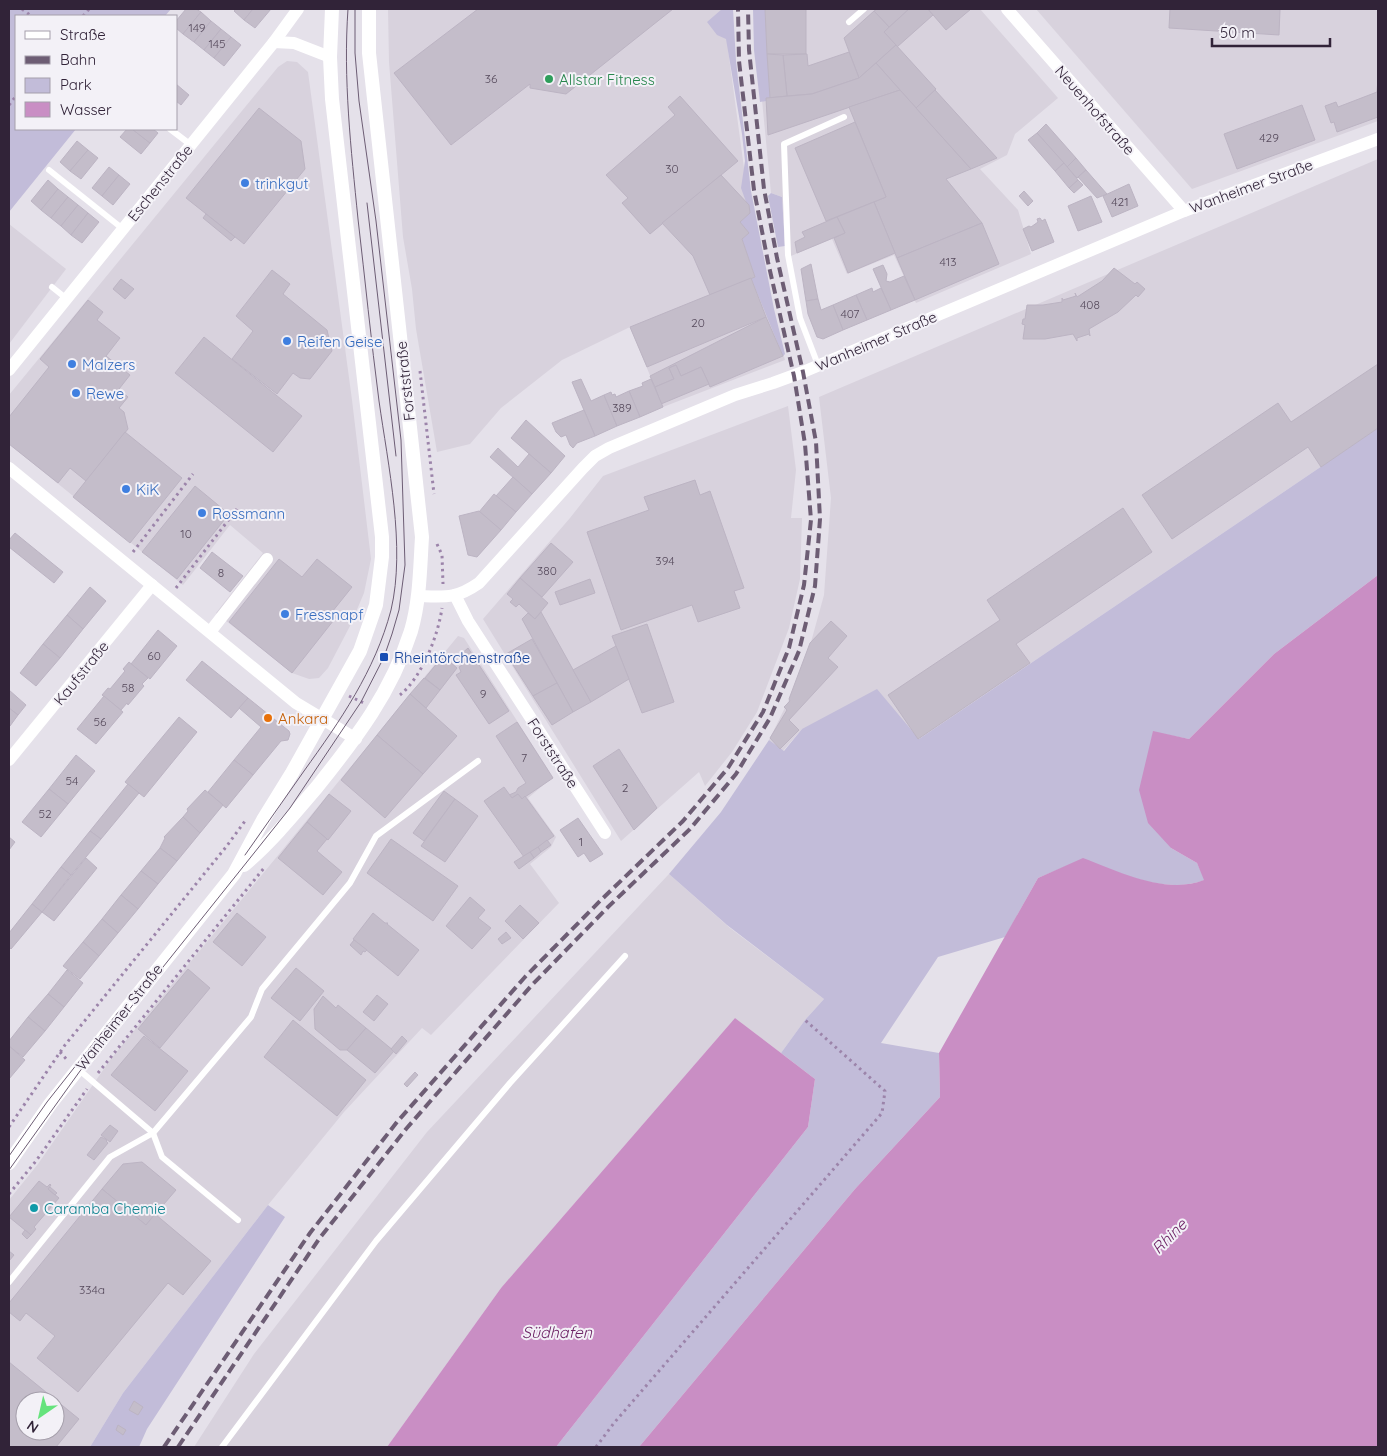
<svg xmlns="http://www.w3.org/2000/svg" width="1387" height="1456" font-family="Quicksand,sans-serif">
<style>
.built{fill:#d8d2dd;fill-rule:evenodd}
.green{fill:#c2bcd9}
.water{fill:#c98ec4}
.building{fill:#c4bdca;stroke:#bcb4c3;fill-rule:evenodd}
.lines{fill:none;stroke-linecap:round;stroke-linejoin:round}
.path{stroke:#9c84aa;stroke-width:3;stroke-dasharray:2.5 4;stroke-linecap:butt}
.service{stroke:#fff;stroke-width:6}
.minor{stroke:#fff;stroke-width:12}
.tertiary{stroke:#fff;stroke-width:14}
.tram{stroke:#6d5d74;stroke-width:1}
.rail{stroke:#6d5d74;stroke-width:4;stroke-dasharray:10 5;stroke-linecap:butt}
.leisure-dot{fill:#2e9e5b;stroke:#f3f1f7;stroke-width:2}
.shop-dot{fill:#3f7fe0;stroke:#f3f1f7;stroke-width:2}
.transit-dot{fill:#1a4fb4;stroke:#f3f1f7;stroke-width:2}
.food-dot{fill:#e8710a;stroke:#f3f1f7;stroke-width:2}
.culture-dot{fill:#0f9aa8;stroke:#f3f1f7;stroke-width:2}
.labels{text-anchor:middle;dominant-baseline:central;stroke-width:4;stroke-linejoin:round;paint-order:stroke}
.number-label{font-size:12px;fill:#564a5c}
.leisure-label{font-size:15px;fill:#27864d;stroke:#f3f1f7;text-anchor:start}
.street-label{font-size:15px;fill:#312338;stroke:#f3f1f7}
.shop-label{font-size:15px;fill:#366cbe;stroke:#f3f1f7;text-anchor:start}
.transit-label{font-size:15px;fill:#164399;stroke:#f3f1f7;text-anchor:start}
.food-label{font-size:15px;fill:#c56008;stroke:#f3f1f7;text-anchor:start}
.culture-label{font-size:15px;fill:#0d838f;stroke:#f3f1f7;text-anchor:start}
.water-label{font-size:16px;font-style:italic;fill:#6e2466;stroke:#f3f1f7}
</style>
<rect width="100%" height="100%" fill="#e5e1ea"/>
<g class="built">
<path d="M388,9H725L729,57L749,205L759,269L785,360L663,407L630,327L562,360L501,408L470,444L437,452L416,329L412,289L403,237L389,62Z"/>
<path d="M761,9H980L1058,98L1015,134L1007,155L980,169L1018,210L1031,254L916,303L894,255L847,274L832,239L786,258L782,197L771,193L762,100L767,99L760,30Z"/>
<path d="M1036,9H1378V121L1192,189Z"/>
<path d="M287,61L297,62L308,72L352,400L371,559L364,593L350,626L328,668L319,678L309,679L292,673L216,613L263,553L230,525L183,585L9,444V395L278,67Z"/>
<path d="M1378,159V428L919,739L802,729L783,751L769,740L803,671L824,595L831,498L819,397Z"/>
<path d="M9,224L66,269L9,344Z"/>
<path d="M788,406L796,470L791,518H802L800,579L789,628L757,712L732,752L705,786L699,772L621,841L483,619L570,518L603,476Z"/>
<path d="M458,636L464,638L553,777L528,798L556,837L551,847L530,864L559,903L431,1035L422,1028L344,1112L268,1205L123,1393L90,1447H9V1200L38,1164L110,1060ZM25,1401H55V1431H25Z"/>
<path d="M669,874L730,928L824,999L805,1020L781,1053L735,1018L501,1288L387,1447H194L254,1354L427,1132Z"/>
</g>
<g class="green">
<path d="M9,9H171L165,16H16V129H76L9,212Z"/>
<path d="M722,9H733L736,61L751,191L774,309L785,354L783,356L751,278L755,277L742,239L749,233L740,222L750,213L741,188L745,161L742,134L726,39L717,35L707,22Z"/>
<path d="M753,9H765L770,98H766V101L760,102L754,50Z"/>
<path d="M771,193L782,197L785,246L778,247L768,196Z"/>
<path d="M1378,428V575L1274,654L1189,739L1153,732L1171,848L1197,863L1205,880C1164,895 1121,873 1083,859L1038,878L1005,937L938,957L881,1043L939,1053L940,1097L855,1189L639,1447H556L808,1127L815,1079L781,1053L805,1020L824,999L727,925L669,874L721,812L769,740L784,751L802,729L877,689L919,739Z"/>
<path d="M268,1205L285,1217L147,1429L139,1447H90L123,1393Z"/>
</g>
<g class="water">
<path d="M1378,575V1447H639L855,1189L940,1097L939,1053L1038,878L1083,858C1120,872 1166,895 1204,880L1197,863L1171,848L1148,823L1139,790L1153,731L1189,739L1274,654Z"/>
<path d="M735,1018L815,1079L808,1127L556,1447H387L501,1288Z"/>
</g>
<g class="building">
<path d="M186,9H196L201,12L183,34L176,28V21Z"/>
<path d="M236,9H253L244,20L234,11Z"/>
<path d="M253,9H271L255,28L244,20Z"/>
<path d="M478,9H673L566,94L530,88V84L451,145L394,73Z"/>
<path d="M765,9H806V54H767Z"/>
<path d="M877,9H909L889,27L874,11Z"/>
<path d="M909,9H928L933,15L897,47L884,32Z"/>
<path d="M928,9H971L946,30Z"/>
<path d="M1170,9H1280L1279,35L1169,28Z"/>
<path d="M874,11L889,27L884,32L896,45L859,78L844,38Z"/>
<path d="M201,12L211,21L194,42L183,34Z"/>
<path d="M211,21L221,29L204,50L194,42Z"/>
<path d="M221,29L231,37L214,58L204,50Z"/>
<path d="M231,37L241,45L224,66L214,58Z"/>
<path d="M896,45L936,89L916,108L876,63Z"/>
<path d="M849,52L859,78L812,94L787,96L783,55L807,54L808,66Z"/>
<path d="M767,54L783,55L787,96L770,98Z"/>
<path d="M876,63L900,90L768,135L766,98L812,94L859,78Z"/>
<path d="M1378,78V117L1337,132L1334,122L1331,123L1325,106L1336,102L1338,107L1377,92Z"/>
<path d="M176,84L189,95L181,105L176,101Z"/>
<path d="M900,90L971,169L946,179L982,223L897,258L874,202L886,197L849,107Z"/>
<path d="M935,90L997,158L971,169L916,108Z"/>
<path d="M680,96L738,161L650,234L622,203L628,198L606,175L675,115L668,107Z"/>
<path d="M1302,105L1315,140L1237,169L1224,134Z"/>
<path d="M259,108L301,141L305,169L244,244L186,198Z"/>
<path d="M855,122L886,197L826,221L795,148Z"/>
<path d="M1046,124L1076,158L1067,167L1037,133Z"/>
<path d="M127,129H132L150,143L141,154L120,137Z"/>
<path d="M132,129H153L158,133L150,143Z"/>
<path d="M1037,133L1064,163L1055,171L1028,140Z"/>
<path d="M77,141L88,150L70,171L60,162Z"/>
<path d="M88,150L98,158L81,179L70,171Z"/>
<path d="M1076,158L1086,170L1077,178L1067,167Z"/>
<path d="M1064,163L1078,180L1069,188L1055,171Z"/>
<path d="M109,167L119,175L102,196L92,188Z"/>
<path d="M1086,170L1107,194L1097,198L1078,177Z"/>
<path d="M119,175L130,184L113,205L102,196Z"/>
<path d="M721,175L749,205L750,213L740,222L749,233L742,239L755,277L710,295L693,256L662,223Z"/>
<path d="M48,180L58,189L41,210L31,201Z"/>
<path d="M1078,180L1083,185L1074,193L1069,188Z"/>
<path d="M1129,184L1138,206L1112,217L1103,196Z"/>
<path d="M58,189L68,197L51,218L41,210Z"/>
<path d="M1024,191L1033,201L1028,206L1019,196Z"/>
<path d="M1091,196L1102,222L1078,231L1068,206Z"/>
<path d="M68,197L78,205L61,226L51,218Z"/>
<path d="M874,202L895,253L848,273L834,238L845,233L837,217Z"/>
<path d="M78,205L88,213L71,235L61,226Z"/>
<path d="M88,213L99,222L82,243L71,235Z"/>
<path d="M206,214L235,237L231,241L203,218Z"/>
<path d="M837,217L845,233L797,253L795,242L805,237L802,232Z"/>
<path d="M1040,218L1042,221L1045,219L1054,242L1032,251L1023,229L1029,226L1031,227L1038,222L1037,219Z"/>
<path d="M982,223L999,264L915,300L897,258Z"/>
<path d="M811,264L818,299L806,301L801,269Z"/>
<path d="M883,265L887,274L886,281L890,282L904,276L915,300L891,310L873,269Z"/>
<path d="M1114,268L1135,284L1137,282L1145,289L1138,297L1136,295L1118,312L1089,329L1090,336L1089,334L1077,338V341L1073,334L1045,339H1023L1025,325L1022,324L1023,319H1025L1027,305H1043L1062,302V298L1063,300L1076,296L1075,293L1077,297L1102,281Z"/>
<path d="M272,270L290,284L283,294L327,330L332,351L310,379L300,378L293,373L277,394L232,359L253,331L236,316Z"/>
<path d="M751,278L766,317L647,367L630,327Z"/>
<path d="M121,279L134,289L125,299L113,289Z"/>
<path d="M872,288L873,292L881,288L891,310L867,320L856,295Z"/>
<path d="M856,295L867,320L843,330L833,305Z"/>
<path d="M818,299L821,310L833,305L843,330L823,339L817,337L808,314L806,301Z"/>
<path d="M88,300L103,312L97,320L120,338L106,356L130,375L119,389L128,397L119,408L124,412L128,429L86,481L70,468L58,483L9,444V417L49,367L40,359Z"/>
<path d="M766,317L783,356L710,387L701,367L681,376L676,365L669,368L674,379L655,387L650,376Z"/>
<path d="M204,337L302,416L273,452L175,373Z"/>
<path d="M1378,364V428L1321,467L1308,447L1172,539L1142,495L1278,403L1291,422Z"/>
<path d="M676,365L681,376L701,367L709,384L661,404L655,387L674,379L669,368Z"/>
<path d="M581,379L591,401L604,395L617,426L595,436L572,382Z"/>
<path d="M651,379L663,407L640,417L629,391L643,386L642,383Z"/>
<path d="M629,391L640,417L617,426L604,395L611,392L612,395L615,394L616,397Z"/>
<path d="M584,410L595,436L577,443L573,448L570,445L566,435L561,437L556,432L552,423Z"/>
<path d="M526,420L565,456L551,473L511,438Z"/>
<path d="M125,432L182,478L130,543L73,497Z"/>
<path d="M498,448L518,467L529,454L551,473L532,494L490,457Z"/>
<path d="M513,477L532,494L516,512L496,496Z"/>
<path d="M695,480L700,495L710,491L744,588L734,591L740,608L698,622L692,605L621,630L587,532L649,510L644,497Z"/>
<path d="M195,486L229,514L177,579L142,552Z"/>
<path d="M494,494L516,512L501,530L479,512Z"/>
<path d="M1123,508L1152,552L1016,644L1030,663L918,739L888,695L1000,620L987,600Z"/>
<path d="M479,511L501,530L477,557L468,555L459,516Z"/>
<path d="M15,533L63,572L54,583L9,547V540Z"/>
<path d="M551,543L573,562L542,597L520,578Z"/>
<path d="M212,552L243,576L230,592L200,568Z"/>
<path d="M279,559L302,577L317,559L352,587L332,612L337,616L292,673L229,622Z"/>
<path d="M520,578L548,603L535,619L519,604L516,607L510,602L513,599L507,594Z"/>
<path d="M590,579L595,593L560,605L555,592Z"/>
<path d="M90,587L106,601L83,629L67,615Z"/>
<path d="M541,612L591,702L573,712L522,619L528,613L535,619Z"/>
<path d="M67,615L83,629L60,658L43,644Z"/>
<path d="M831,621L847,636L828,658L838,667L789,720L799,730L780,749L770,738L787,710L784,707L790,701L789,699L810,643Z"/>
<path d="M647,624L674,702L642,713L612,636Z"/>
<path d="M158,630L177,646L150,679L131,664Z"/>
<path d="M532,639L557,683L533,696L506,654Z"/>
<path d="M43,644L60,658L36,686L20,673Z"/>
<path d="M616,646L629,679L591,702L573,670Z"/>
<path d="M468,648L509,711L489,724L456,675L461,672L459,667L462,665L459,662L462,660L459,656Z"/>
<path d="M443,656L457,668L440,690L425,678Z"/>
<path d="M202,661L248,698L231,718L186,680Z"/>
<path d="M129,662L148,678L142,684L144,686L128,705L127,703L121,710L102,695L108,688L110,689L125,671L123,669Z"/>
<path d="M424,678L440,690L426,708L410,694Z"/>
<path d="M557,683L573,712L552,725L533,696Z"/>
<path d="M9,690L26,705L18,715L9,708Z"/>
<path d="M410,694L457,736L423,774L377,735Z"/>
<path d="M104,696L123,712L96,744L77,729Z"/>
<path d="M248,698L289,731L290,734L288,740L281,741L253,775L234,760L261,727L239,708Z"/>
<path d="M9,708L18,715L10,726L9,725Z"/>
<path d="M179,717L197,732L144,797L125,782Z"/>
<path d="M517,722L553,778L522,799L518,794L512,798L509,795L516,792L518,788L526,783L496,736Z"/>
<path d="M377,735L423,774L385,818L341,780Z"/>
<path d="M619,749L657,808L634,830L593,766Z"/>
<path d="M76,755L95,771L68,804L49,789Z"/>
<path d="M234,760L253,775L226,808L208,792Z"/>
<path d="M128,784L139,793L101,839L90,831Z"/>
<path d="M504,787L512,798L518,794L522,799L525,796L554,836L524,857L484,801Z"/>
<path d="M49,789L68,804L41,837L22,822Z"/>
<path d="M205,790L223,805L200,833L183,817L188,811L187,809Z"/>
<path d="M444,791L455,799L424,841L413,833Z"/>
<path d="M329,794L351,811L328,840L307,822Z"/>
<path d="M455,799L478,816L445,862L421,846Z"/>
<path d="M183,817L200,833L177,861L160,848L165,838L164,837Z"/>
<path d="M578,818L603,854L590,862L584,853L578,857L560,830Z"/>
<path d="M307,822L327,839L317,851L342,872L323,895L278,858Z"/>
<path d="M90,831L101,839L71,875L61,867Z"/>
<path d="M9,837L15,842L9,850Z"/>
<path d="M391,839L458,886L433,921L367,873Z"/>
<path d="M547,840L551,845L541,852L538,847Z"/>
<path d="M538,847L541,852L534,858L530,852Z"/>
<path d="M160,848L177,861L158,884L141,871Z"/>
<path d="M530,852L534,858L519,869L514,862Z"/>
<path d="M86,858L97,868L54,921L42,912Z"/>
<path d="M61,867L71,875L42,912L32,904Z"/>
<path d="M141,871L158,884L138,909L121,895Z"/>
<path d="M121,895L138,909L118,933L102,919Z"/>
<path d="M470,897L485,910L478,918L491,928L472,949L446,926Z"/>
<path d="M32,904L42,912L11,949L9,947V933Z"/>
<path d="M520,905L539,923L523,939L505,921Z"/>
<path d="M237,913L266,937L242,966L213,942Z"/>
<path d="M373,913L385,923H388L387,924L419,950L398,976L353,939Z"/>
<path d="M102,919L118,933L99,956L83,942Z"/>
<path d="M506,932L511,938L502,944L498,939Z"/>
<path d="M354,940L367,950L365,952L363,951L361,955L350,945Z"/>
<path d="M83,942L99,956L80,979L63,966Z"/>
<path d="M296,968L324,991L300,1021L271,998Z"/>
<path d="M188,969L210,988L160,1048L138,1029Z"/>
<path d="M67,970L83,983L64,1007L48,994Z"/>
<path d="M48,994L64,1007L45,1031L28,1017Z"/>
<path d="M377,995L388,1004L374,1021L363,1012Z"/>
<path d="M323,996L336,1008L338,1005L366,1028L347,1050H340L315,1029L314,1009Z"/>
<path d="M28,1017L45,1031L23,1057L9,1046V1041Z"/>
<path d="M293,1020L366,1080L337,1116L264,1057Z"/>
<path d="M366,1028L394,1051L375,1073L347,1050Z"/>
<path d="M144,1036L188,1071L155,1111L111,1075Z"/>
<path d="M402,1036L407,1041L396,1054L391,1049Z"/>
<path d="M9,1046L25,1060L9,1079Z"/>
<path d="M415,1072L418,1075L407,1087L404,1084Z"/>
<path d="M110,1125L118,1131L110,1142L101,1135Z"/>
<path d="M101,1137L107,1140L106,1141L108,1143L94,1160L87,1155Z"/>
<path d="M142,1162L176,1190L146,1225L102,1189L123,1164Z"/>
<path d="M39,1181L47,1187L50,1184L51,1185L48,1189L59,1198L34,1227L36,1229L31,1235L9,1217Z"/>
<path d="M50,1187L57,1193L55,1195L48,1189Z"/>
<path d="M102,1189L146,1225L155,1214L211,1261L183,1295L168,1283L78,1392L37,1358L55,1336L26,1313L20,1321L9,1312V1303Z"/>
<path d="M25,1230L31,1235L27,1239L22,1234Z"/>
<path d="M9,1251L14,1255L9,1261Z"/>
<path d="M9,1362L79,1419L56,1447H9ZM25,1401H55V1431H25Z"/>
<path d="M134,1401L143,1407L138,1415L129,1410Z"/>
<path d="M118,1425L126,1430L123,1435L116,1430Z"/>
</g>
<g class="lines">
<g class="path">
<path d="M22,9L31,16"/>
<path d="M83,16L89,9"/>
<path d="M9,105L16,96"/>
<path d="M420,371L434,494"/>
<path d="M437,544L442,555L443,584"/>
<path d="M133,552L193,474"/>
<path d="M176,588L237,509"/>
<path d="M400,695C422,677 438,636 442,608"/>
<path d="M349,696L364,703"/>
<path d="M60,1052L68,1061"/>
<path d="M98,1073L264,868"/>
<path d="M9,1127L65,1045L226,847L245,821"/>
<path d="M9,1194L36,1161L87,1089"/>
<path d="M596,1447L614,1423L882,1113L885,1091L805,1020"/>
</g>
<g class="service">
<path d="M849,22L864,9"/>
<path d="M170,129L191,145"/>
<path d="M49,170L123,229"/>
<path d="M52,287L67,299"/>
<path d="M818,365L800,318L788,255L784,144L844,117"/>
<path d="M78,1069L153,1133L251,1017L262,989L350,883L376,836L478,761"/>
<path d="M9,1282L110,1157L153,1133L162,1157L238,1220"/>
<path d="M222,1447L376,1241L510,1083L625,956"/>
</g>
<g class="minor">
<path d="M1007,9L1184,211"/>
<path d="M274,42L294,43L330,57"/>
<path d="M9,370L274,42L298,9"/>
<path d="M9,468L296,703L356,739"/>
<path d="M455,595L468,621L605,833"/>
<path d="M418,596C446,597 456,599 479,583L583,468L595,456L609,448L735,395L773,383L803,372L1184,211L1378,139"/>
<path d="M210,632L267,559"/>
<path d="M9,760L152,585"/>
</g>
<g class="tertiary">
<path d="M244,865C271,842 294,814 317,787C357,737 391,693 411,631C420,600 420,568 422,537L369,53V9"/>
<path d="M9,1163L51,1103L234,874L263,820L292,773L360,651L376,605L382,557V537L332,99L330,57L332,9"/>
</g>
<g class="tram">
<path d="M367,203L396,456"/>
<path d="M245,855C265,827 284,799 304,771C340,721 375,671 391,610C406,547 388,465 379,401C371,340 365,279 358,219C351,149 343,79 348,9"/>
<path d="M9,1156L47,1102L119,1011"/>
<path d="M9,1170L80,1071L290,808L361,702L384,657L392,634L399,610L405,565L401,440L376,221L359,101L355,53V9"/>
</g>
<g class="rail">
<path d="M164,1447L310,1233L397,1122L525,977L601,900L683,821L728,768L763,712L789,648L804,585L811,520L805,444L794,376L768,262L754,190L739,61L738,9"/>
<path d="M178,1447L319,1239L406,1129L532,985L608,907L690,829L736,774L770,718L799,651L815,586L820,519L816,442L803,372L777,258L764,189L749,50L748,9"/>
</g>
</g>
<circle class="leisure-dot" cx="549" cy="79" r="5"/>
<g class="shop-dot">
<circle cx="245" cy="183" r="5"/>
<circle cx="287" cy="341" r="5"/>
<circle cx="72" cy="364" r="5"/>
<circle cx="76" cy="393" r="5"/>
<circle cx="126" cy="489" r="5"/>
<circle cx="202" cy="513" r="5"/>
<circle cx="285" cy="614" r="5"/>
</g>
<rect class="transit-dot" x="379" y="652" width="10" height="10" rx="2.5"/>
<circle class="food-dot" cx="268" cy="718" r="5"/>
<circle class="culture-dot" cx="34" cy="1208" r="5"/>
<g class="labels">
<g class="number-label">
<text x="197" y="27">149</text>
<text x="217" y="43">145</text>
<text x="491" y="78">36</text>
<text x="1269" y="137">429</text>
<text x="672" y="168">30</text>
<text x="1120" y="201">421</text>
<text x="948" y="261">413</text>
<text x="1090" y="304">408</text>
<text x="850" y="313">407</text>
<text x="698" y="322">20</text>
<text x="622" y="407">389</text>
<text x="186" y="533">10</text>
<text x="665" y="560">394</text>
<text x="547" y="570">380</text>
<text x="221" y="572">8</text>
<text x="154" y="655">60</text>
<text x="128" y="687">58</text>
<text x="483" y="693">9</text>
<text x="100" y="721">56</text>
<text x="524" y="757">7</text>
<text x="72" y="780">54</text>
<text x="625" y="787">2</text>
<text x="45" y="813">52</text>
<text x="581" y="841">1</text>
<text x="92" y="1289">334a</text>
</g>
<g class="leisure-label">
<text x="559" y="79">Allstar Fitness</text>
</g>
<g class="street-label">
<text transform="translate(1095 110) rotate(49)">Neuenhofstraße</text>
<text transform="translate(160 183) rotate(-51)">Eschenstraße</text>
<text transform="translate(1251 186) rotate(-20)">Wanheimer Straße</text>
<text transform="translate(876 341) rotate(-23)">Wanheimer Straße</text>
<text transform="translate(405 381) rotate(-96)">Forststraße</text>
<text transform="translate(81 673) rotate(-51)">Kaufstraße</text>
<text transform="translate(553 753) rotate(57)">Forststraße</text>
<text transform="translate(119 1017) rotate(-52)">Wanheimer Straße</text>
</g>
<g class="shop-label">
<text x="255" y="183">trinkgut</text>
<text x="297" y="341">Reifen Geise</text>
<text x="82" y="364">Malzers</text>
<text x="86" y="393">Rewe</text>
<text x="136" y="489">KiK</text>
<text x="212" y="513">Rossmann</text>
<text x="295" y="614">Fressnapf</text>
</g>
<g class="transit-label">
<text x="394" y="657">Rheintörchenstraße</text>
</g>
<g class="food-label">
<text x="278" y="718">Ankara</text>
</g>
<g class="culture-label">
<text x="44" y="1208">Caramba Chemie</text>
</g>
<g class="water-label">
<text transform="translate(1169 1236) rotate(-45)">Rhine</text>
<text x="557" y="1332">Südhafen</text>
</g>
</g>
<rect width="1387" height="1456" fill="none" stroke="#312338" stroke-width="20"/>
<rect x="15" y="15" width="162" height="115" fill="#f3f1f7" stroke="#a59fab"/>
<rect x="25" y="31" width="25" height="8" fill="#ffffff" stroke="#a59fab"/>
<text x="60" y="40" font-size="15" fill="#312338">Straße</text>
<rect x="25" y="56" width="25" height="8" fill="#6d5d74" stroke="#a59fab"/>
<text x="60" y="65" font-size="15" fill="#312338">Bahn</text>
<rect x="25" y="78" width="25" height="15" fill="#c2bcd9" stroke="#a59fab"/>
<text x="60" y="90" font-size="15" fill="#312338">Park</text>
<rect x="25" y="102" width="25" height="15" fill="#c98ec4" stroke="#a59fab"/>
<text x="60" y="115" font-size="15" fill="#312338">Wasser</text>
<g transform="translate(40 1416) rotate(214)"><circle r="24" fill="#f3f1f7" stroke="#a59fab"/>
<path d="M0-4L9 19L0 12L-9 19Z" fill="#65e37c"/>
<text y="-8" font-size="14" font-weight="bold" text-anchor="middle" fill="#312338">N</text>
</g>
<path d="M1212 38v8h118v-8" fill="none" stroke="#312338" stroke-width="2.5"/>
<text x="1220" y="38" font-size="15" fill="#312338" stroke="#f3f1f7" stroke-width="4" paint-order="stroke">50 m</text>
</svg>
